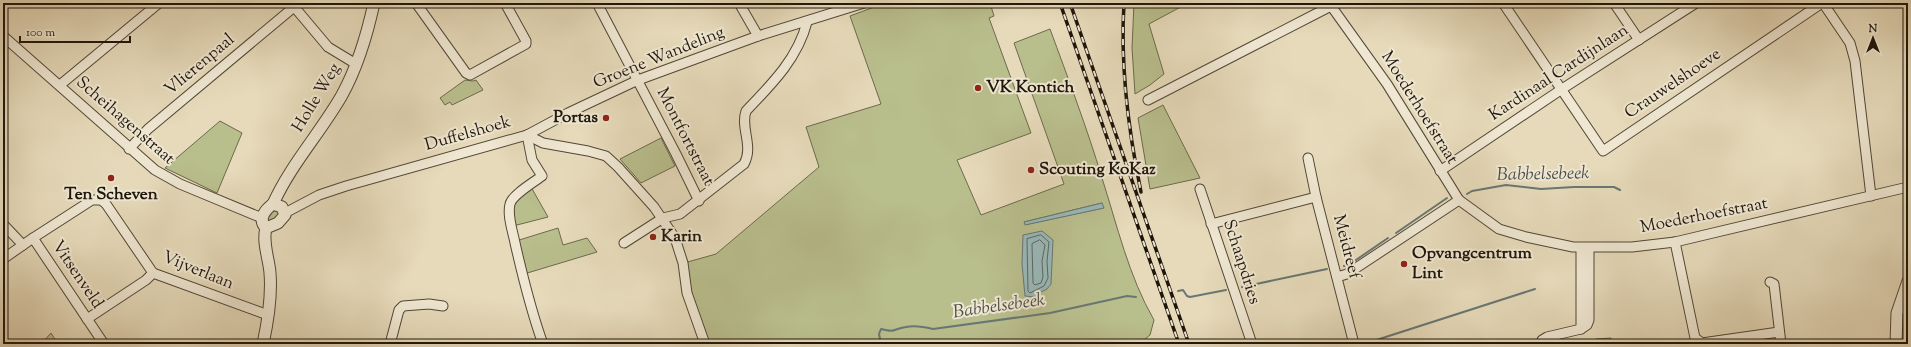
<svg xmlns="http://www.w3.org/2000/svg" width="1911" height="347" font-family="'Sorts Mill Goudy',serif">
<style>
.green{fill:#b9be8d;stroke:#6c6a4c;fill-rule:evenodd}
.water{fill:#99b8b9;stroke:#687773}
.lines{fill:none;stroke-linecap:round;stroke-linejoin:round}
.shore{stroke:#5c6762;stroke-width:1}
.stream{stroke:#687773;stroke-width:2}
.minor-casing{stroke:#514737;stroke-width:11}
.tertiary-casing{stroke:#514737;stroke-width:13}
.minor{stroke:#efe7d2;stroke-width:9}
.tertiary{stroke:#efe7d2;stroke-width:11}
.rail-casing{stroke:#1f160b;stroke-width:3.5}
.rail{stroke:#efe7d2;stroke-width:2;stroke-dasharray:6;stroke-linecap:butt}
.poi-dot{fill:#8f2418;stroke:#efe7d2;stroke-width:1.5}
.labels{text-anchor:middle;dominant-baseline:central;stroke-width:4;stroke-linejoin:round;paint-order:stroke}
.street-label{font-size:17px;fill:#1f160b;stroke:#efe7d2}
.poi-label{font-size:17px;font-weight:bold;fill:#1f160b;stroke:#efe7d2;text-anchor:start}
.water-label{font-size:18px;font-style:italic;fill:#4a4f48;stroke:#efe7d2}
</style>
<rect width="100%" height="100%" fill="#e6daba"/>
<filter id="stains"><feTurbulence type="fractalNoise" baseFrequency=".005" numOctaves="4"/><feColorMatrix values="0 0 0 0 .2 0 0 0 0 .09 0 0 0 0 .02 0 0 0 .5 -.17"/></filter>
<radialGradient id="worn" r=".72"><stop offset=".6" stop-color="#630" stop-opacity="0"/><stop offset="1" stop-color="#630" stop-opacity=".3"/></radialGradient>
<g class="green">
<path d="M885,3H990L994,16L989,18L1031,133L957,160L981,215L1064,184L1014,43L1050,29C1068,78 1087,128 1102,178C1117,225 1129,277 1154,320L1150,335L1139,344H708L690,292L684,263L716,254L819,167L806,127L881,104L850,16ZM1102,203L1103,208L1028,224L1024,222Z"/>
<path d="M1134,3H1188L1149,24L1164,74L1150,85L1135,94L1132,48Z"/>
<path d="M465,80L473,81L476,80L483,90L452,105L450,102L445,105L440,98Z"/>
<path d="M1163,105L1200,178L1150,189L1138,118Z"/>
<path d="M220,121L242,133L217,193L165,168Z"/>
<path d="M661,138L675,166L641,183L620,159Z"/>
<path d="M531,187L548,217L513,226L512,220L515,201Z"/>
<path d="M274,210L279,211V218L268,221V215Z"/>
<path d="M558,228L563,245L587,238L597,252L524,274L516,241Z"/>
<path d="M51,333L58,344H41Z"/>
<path d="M1611,338V341L1640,340L1642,344H1595L1596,339Z"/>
</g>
<g class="water">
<path d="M1102,203L1104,208L1025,225L1024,222Z"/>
<path d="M1042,231L1053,240L1051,284L1047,289L1037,294L1035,297L1025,296L1022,264L1023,235Z"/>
</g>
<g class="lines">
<g class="shore">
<path d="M1041,235L1049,242L1047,261L1048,278L1044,286L1030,293L1028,291L1027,239Z"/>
<path d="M1040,240L1045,245L1042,261L1043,277L1041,283L1035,285L1033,283L1032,244Z"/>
</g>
<g class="stream">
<path d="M1467,194L1472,191L1506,185L1541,189L1574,187H1614L1620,190"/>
<path d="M1396,233L1447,198"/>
<path d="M1344,266L1353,262L1388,238"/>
<path d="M1242,287L1327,269"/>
<path d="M1178,291L1183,290L1187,296L1190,297L1226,290"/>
<path d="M1367,343L1535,289"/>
<path d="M881,344L879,334L881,329C897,333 892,329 906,327C915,325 925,327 933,329L1050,313L1127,296L1136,297"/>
</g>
<g class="minor-casing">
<g id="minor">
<path d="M291,3L328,47L356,64"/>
<path d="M416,3L466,73L470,75L526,44V41L505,3"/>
<path d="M597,3L676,154L699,201"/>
<path d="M739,3L758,36"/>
<path d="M1329,3L1387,84L1459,200L1499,229L1526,237L1573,247H1632L1675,242L1908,187"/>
<path d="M1503,3L1603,151L1822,3"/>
<path d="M1614,3L1639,40"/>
<path d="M1823,3L1850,43L1855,61L1871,196"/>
<path d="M3,36L155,170L180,184L262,218"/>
<path d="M60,85L159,3"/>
<path d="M1148,100L1331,6"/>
<path d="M527,135L543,143L588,151L606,156L618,167L654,207L675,238L683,263L687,293L705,344"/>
<path d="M527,135L532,160L542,176C534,182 512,195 510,204C507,216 513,232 515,243C523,278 531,311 543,344"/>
<path d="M129,149L148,129L294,7"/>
<path d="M1308,158L1316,197L1354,344"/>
<path d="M1440,171L1562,89L1696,3"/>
<path d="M1200,189L1252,344"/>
<path d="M285,213L319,195L346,186L527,135L568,113L638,80L758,36L864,3"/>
<path d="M3,224L23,245L33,238L104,344"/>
<path d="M1211,224L1316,197"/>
<path d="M33,238L92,200H101L106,204L153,273L268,315"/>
<path d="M1675,242L1695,338L1702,343L1779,332"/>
<path d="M624,243L663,218L680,214L744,164C754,146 740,128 746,111C772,84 798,58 807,22"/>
<path d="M3,259L23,245"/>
<path d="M1337,277L1347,274L1459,200"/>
<path d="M1770,282L1774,284L1781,344"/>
<path d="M87,319L146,280L153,273"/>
<path d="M1581,329V248"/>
<path d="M390,344L399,310L403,306L429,304L443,306"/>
<path d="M1541,344L1542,340L1547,337L1581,329L1587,325L1589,320V248"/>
</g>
</g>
<g class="tertiary-casing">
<g id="tertiary">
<path d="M273,204C291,164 321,132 342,95C358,66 367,35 374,3"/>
<path d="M266,228L278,223L285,215L282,207L273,204"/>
<path d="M266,228C257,219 266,209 273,204"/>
<path d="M263,344C268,321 272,297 270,273C269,259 262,242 266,228"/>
<path d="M1896,344L1897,313L1908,281"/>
</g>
</g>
<use href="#minor" class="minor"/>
<use href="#tertiary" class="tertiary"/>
<g class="rail-casing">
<g id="rail">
<path d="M1060,3L1179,344"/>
<path d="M1070,3L1189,344"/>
<path d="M1124,3C1120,67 1128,129 1141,192"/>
</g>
</g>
<use href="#rail" class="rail"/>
</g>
<g class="poi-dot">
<circle cx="978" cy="88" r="4"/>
<circle cx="606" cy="118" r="4"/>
<circle cx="1031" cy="170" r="4"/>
<circle cx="111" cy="178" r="4"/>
<circle cx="653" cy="237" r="4"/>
<circle cx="1404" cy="264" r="4"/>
</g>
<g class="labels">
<g class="street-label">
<text transform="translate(659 58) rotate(-22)">Groene Wandeling</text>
<text transform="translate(200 65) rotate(-40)">Vlierenpaal</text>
<text transform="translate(1559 73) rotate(-33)">Kardinaal Cardijnlaan</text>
<text transform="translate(1673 84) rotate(-34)">Crauwelshoeve</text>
<text transform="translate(317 98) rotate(-59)">Holle Weg</text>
<text transform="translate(1419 108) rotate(58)">Moederhoefstraat</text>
<text transform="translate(125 121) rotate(41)">Scheihagenstraat</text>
<text transform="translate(468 134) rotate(-16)">Duffelshoek</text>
<text transform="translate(685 137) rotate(63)">Montfortstraat</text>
<text transform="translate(1704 216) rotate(-11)">Moederhoefstraat</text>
<text transform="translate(1346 247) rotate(75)">Meidreef</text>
<text transform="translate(1241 262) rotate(72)">Schaapdries</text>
<text transform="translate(198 271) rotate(22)">Vijverlaan</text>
<text transform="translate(77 275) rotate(56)">Vitsenveld</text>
</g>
<g class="poi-label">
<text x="986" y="88">VK Kontich</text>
<text x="598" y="118" text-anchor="end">Portas</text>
<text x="1039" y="170">Scouting KoKaz</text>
<text x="111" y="195" text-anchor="middle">Ten Scheven</text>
<text x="661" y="237">Karin</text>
<text x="1412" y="254">Opvangcentrum<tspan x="1412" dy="20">Lint</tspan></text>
</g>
<g class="water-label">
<text transform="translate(1543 175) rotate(-1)">Babbelsebeek</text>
<text transform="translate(999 307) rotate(-8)">Babbelsebeek</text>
</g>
</g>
<rect width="1911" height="347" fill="none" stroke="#e6daba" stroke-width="16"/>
<rect x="4" y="4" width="1903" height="339" fill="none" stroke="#1f160b" stroke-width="2"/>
<rect x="8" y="8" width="1895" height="331" fill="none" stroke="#1f160b"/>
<g transform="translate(1873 38)" stroke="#efe7d2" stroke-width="3" paint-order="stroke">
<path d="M0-3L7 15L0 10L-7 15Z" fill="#1f160b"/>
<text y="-6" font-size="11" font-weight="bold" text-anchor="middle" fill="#1f160b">N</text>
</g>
<path d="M20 36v6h110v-6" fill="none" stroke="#1f160b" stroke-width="2"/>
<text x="26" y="36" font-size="12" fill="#1f160b" stroke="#efe7d2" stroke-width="3" paint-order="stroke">100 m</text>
<rect width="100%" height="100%" filter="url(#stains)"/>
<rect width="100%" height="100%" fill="url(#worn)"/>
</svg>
